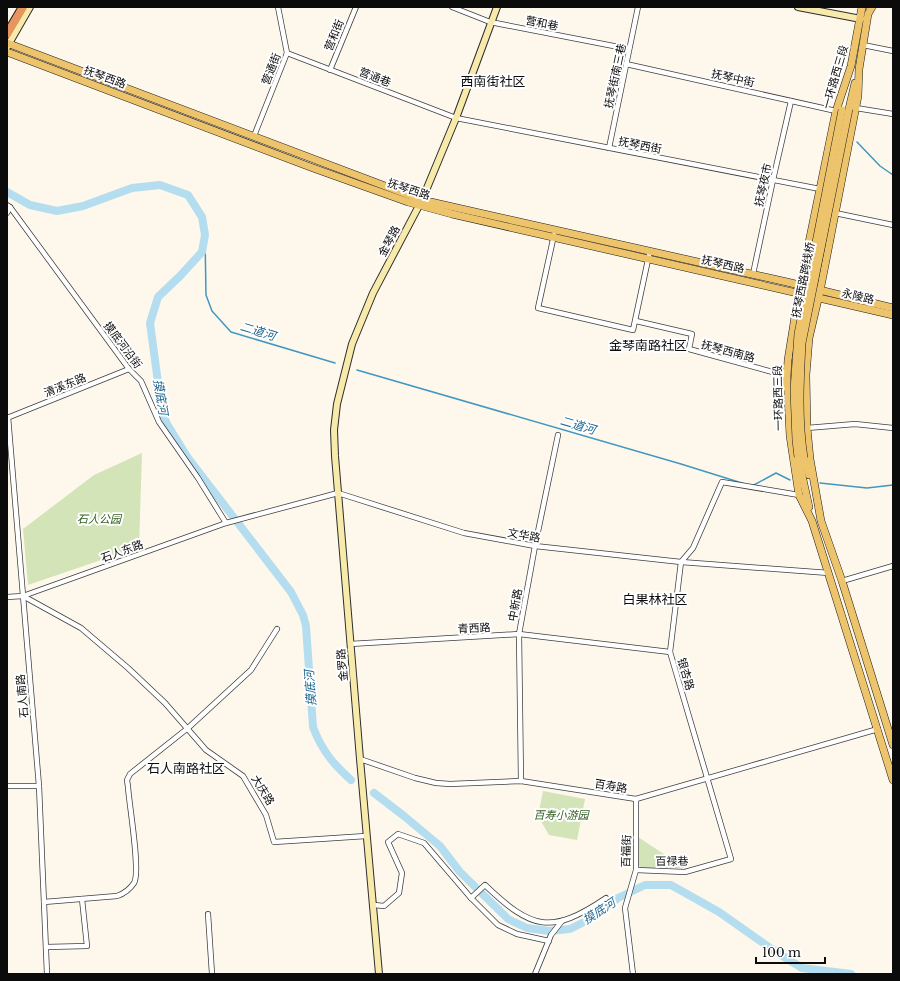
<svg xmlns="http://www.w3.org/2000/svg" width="900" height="981" font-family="'Libre Baskerville','Noto Sans SC',serif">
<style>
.green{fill:#d2e4b8}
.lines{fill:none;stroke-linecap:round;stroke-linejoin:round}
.stream{stroke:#4197c1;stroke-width:1.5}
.river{stroke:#b4def0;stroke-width:8}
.street-casing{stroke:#3e3e3e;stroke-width:6}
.secondary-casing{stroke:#2d2d2d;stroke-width:8}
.primary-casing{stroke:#1c1c1c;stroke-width:8}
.highway-casing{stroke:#1c1c1c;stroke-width:10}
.street{stroke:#fff;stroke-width:4.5}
.secondary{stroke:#f8eaab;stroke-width:6}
.primary{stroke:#edc46b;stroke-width:7}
.highway{stroke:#e8945e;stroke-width:8}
.primary-bridge-casing{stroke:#1c1c1c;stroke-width:8;stroke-linecap:butt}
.primary-bridge{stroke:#edc46b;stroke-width:7}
.labels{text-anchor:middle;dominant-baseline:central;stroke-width:4;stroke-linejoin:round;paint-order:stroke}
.street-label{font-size:11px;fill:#0b0b0b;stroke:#fff}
.park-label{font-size:11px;font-style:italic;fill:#325d22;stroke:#fff}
.water-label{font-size:12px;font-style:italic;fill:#206891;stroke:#fff}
.quarter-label{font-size:13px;fill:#0b0b0b;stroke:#fff}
</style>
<rect width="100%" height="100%" fill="#fdf8eb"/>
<g class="green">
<path d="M142,453L139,547L28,585L23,529L94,475Z"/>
<path d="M543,791L585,799L577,840L549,835L538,816Z"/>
<path d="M638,837L685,868H642L638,865Z"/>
</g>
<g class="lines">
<g class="stream">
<path d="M857,142L880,166L893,175"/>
<path d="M205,235L206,295L212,311L231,332L335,363"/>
<path d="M357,370L681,464L745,484"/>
<path d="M820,483L867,488L893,485"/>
<path d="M752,486L776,473L790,480"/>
</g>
<g class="river">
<path d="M7,192L30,205L57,211L83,206L132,188L160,185L188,195L202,217L205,235L202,252L180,276L158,297L150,323L162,412L167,424L188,458L291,592L303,615L306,626L313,727C321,749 333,764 351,780"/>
<path d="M374,793L404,816L440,846L460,872L508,919L527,928L549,931L570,929L598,915L618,898L645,885H671L719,912L773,950L802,968L851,974"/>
</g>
<g class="street-casing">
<g id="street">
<path d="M452,7L490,22L629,49"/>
<path d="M863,45L893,51"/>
<path d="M287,53L456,118L820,189"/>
<path d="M626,64L836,111"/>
<path d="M330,70L356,7"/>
<path d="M856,108L893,114"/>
<path d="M254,136L287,53L278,7"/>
<path d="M609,148L638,7"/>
<path d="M7,205L10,207L129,369L141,381L159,422L198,478L226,523"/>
<path d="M7,213L10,207"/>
<path d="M835,213L893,225"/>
<path d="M554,235L538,308L633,330L649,255"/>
<path d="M753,274L773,180L791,101"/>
<path d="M636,321L692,334L689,349L787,376"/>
<path d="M8,417L39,786L47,974"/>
<path d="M7,418L129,369"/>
<path d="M807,428L855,424L893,428"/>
<path d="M842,581L893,566"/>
<path d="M23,596L81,628L128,668L165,703L206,750L243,776L266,815L274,842L366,836"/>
<path d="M7,597L23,596L226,523L338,493L464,533L535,546L681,562L829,573"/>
<path d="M350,644L519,634L670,652"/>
<path d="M360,759L415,778L436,783L450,784L521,781L636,799L878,729"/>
<path d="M521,781L519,634L535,546L558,435"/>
<path d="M7,786H39"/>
<path d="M636,870L685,872L731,859L670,652L681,562L693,548L722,482L799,495"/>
<path d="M471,898L485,885C532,930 551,935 606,898"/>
<path d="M44,902L117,896C123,894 130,889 134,883C141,872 129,804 128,787L127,780L130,774L188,728L251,670L277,629"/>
<path d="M374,905L384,906L399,893L402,873L388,842L398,834L424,843L471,898L498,925L517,934L549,941"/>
<path d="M208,914L212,974"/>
<path d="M46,947L87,946L82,899"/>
<path d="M535,974L551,935L562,921"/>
<path d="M633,974L625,908L636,870V799"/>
</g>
</g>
<g class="secondary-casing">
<g id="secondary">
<path d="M798,7L861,19"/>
<path d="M7,47L30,7"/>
<path d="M379,974L360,759L335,456L334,430L337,404L352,344L373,293L422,200L456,118L497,7"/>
</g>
</g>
<g class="primary-casing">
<g id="primary">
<path d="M862,7L851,66L836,111L800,286L788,360L787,376L790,436L799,495L812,521L893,780"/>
<path d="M872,7L868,14L859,69L858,96L820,291L809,338L806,375L807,428L810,459L821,521L842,581L893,745"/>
<path d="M7,43L422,200L787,282L893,308"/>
<path d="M7,52L313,168L408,202L452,214L893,315"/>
<path d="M849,109L855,83"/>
<path d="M798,457L809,507"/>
<path d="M804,458L809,475"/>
</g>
</g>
<g class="highway-casing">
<path id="highway" d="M7,34L23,7"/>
</g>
<use href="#street" class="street"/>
<use href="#secondary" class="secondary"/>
<use href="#primary" class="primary"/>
<use href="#highway" class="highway"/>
<g class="primary-bridge-casing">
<g id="primary-bridge">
<path d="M798,457L796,440L794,390L798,334L842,110"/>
<path d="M804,458C798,420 800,381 802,343L849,109"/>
</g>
</g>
<use href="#primary-bridge" class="primary-bridge"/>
</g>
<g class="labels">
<g class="street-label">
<text transform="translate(542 23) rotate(11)">营和巷</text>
<text transform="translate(334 35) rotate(-68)">营和街</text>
<text transform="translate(271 69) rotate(-69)">营通街</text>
<text transform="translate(615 76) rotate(-78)">抚琴街南三巷</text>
<text transform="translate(105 77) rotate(20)">抚琴西路</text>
<text transform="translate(375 77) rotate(21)">营通巷</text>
<text transform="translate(835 77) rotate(-74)">一环路西三段</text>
<text transform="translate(733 78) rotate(13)">抚琴中街</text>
<text transform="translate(640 145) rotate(11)">抚琴西街</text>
<text transform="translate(763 185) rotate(-78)">抚琴夜市</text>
<text transform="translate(409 189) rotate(18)">抚琴西路</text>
<text transform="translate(389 241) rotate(-62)">金琴路</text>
<text transform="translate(723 264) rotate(13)">抚琴西路</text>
<text transform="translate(803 280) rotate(-79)">抚琴西路跨线桥</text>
<text transform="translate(858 296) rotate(13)">永陵路</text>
<text transform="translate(123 345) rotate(53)">摸底河沿街</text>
<text transform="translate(728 351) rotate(15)">抚琴西南路</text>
<text transform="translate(65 385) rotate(-22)">清溪东路</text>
<text transform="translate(778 398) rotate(-91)">一环路西三段</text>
<text transform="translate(524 535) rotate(10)">文华路</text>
<text transform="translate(122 551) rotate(-20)">石人东路</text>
<text transform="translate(515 605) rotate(-80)">中新路</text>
<text transform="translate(474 628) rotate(-3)">青西路</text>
<text transform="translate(342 665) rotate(-95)">金罗路</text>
<text transform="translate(686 674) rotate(74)">银杏路</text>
<text transform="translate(22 696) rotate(-95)">石人南路</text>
<text transform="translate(611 786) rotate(9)">百寿路</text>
<text transform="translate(263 790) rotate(59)">大庆路</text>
<text transform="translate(626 851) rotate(-88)">百福街</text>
<text transform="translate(672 861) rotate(-1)">百禄巷</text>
</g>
<g class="park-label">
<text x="99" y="519">石人公园</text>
<text x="561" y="815">百寿小游园</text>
</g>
<g class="water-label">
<text transform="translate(258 331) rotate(17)">二道河</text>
<text transform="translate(161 397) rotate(80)">摸底河</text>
<text transform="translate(578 425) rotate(16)">二道河</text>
<text transform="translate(310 688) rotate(-94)">摸底河</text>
<text transform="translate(599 911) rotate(-33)">摸底河</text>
</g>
<g class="quarter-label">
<text x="493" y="81">西南街社区</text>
<text x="648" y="345">金琴南路社区</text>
<text x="655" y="599">白果林社区</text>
<text x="186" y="768">石人南路社区</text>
</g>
</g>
<rect width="900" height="981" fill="none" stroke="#0b0b0b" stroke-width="16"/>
<path d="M756 957v6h69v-6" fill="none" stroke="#0b0b0b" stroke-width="2"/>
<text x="762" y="957" font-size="12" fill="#0b0b0b" stroke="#ffffff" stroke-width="3" paint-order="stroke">100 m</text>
</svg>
